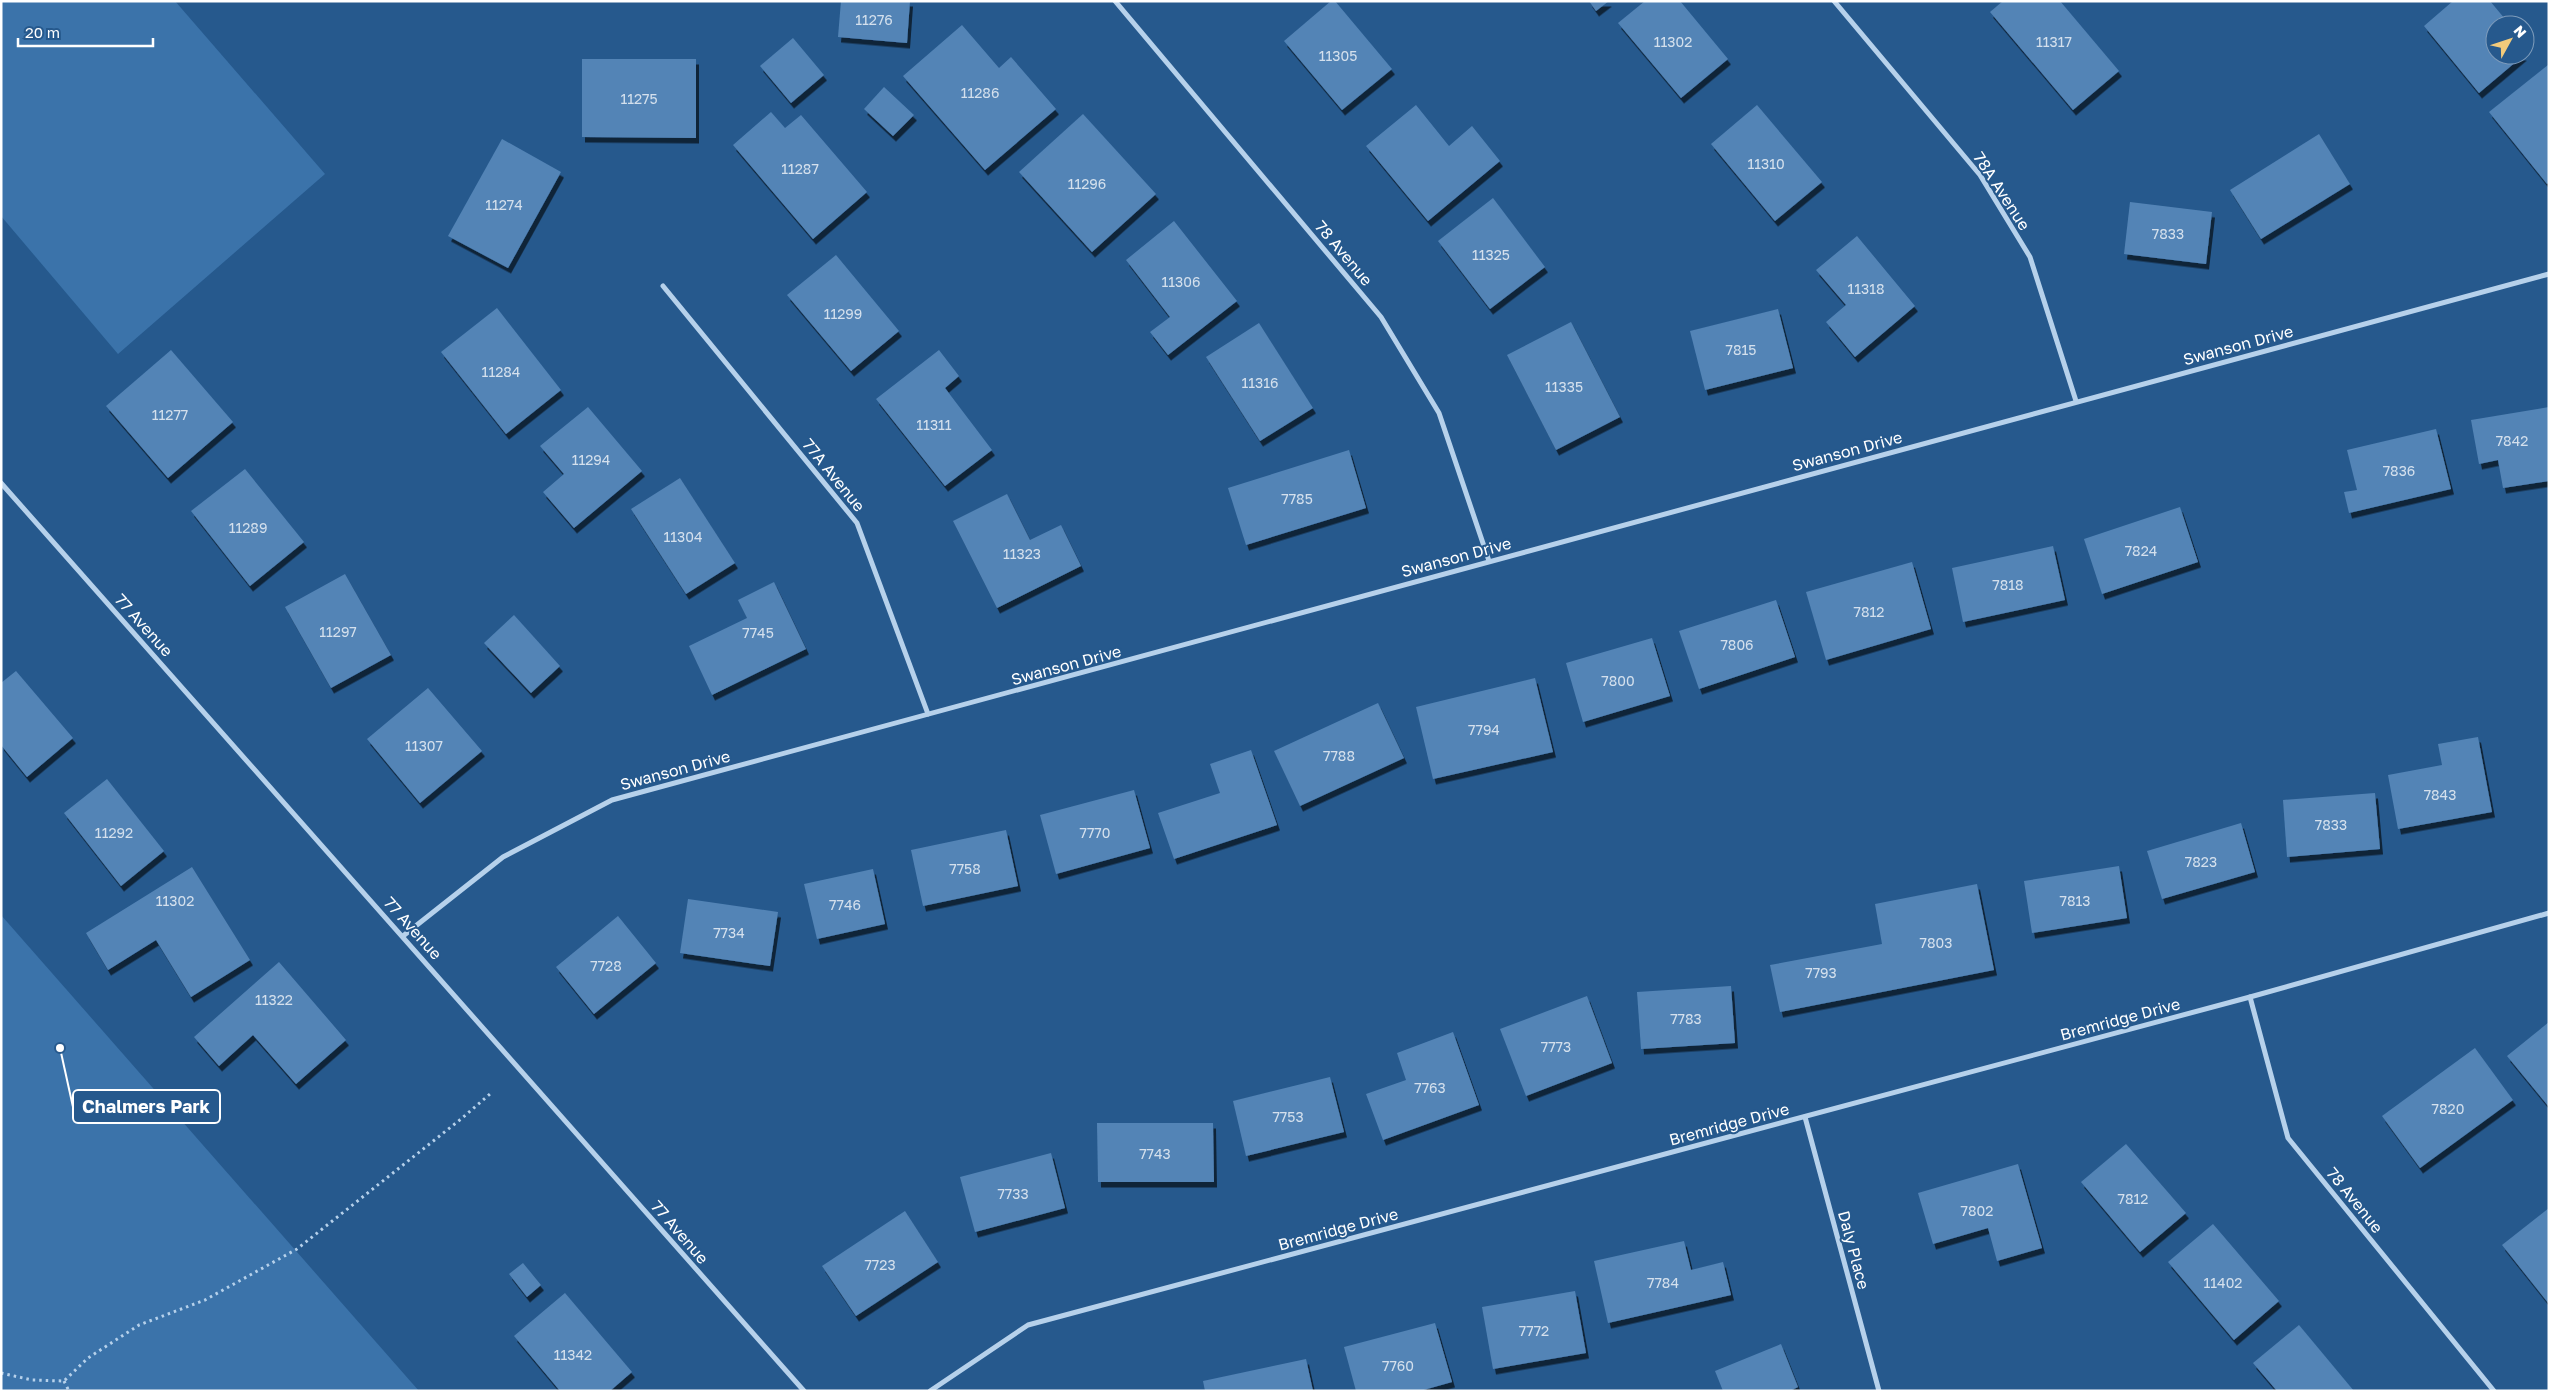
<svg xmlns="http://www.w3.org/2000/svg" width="2550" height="1392" font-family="'Golos Text',sans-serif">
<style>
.green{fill:#3b73aa}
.building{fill:#5384b6;filter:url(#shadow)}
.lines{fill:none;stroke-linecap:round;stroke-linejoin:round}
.path{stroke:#b6d1eb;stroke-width:3;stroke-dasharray:2.5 4;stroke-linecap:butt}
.minor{stroke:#b6d1eb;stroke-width:5}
.labels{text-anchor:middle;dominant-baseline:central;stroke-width:4;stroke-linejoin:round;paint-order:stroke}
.number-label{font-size:14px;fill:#d4e0ed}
.street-label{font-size:16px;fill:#fff;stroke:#26598d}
.leader{fill:none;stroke:#fff;stroke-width:2}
.callout-dot{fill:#fff;stroke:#26598d;stroke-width:2}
.callout{fill:#26598d;stroke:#fff;stroke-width:2}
.callout-label{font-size:18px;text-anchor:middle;font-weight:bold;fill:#fff}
</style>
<defs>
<filter id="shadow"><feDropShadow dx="3" dy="5.5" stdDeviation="0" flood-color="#0009"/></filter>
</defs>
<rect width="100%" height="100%" fill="#26598d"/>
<g class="green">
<path d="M1,1H175L325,174L118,354L1,216Z"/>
<path d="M1,915L419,1391H1Z"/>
</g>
<g class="building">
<path d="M841,1H910L907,43L838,37Z"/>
<path d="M1331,1H1335L1392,69L1342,110L1284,41Z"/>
<path d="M1589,1H1609L1596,11Z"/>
<path d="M1645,1H1680L1728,59L1681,98L1618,23Z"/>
<path d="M2003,1H2060L2119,71L2073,110L1990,12Z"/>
<path d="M2453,1H2490L2510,25H2495V55H2524L2479,93L2424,26Z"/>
<path d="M962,25L999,68L1011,57L1056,109L985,170L903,76Z"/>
<path d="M793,38L824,75L791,103L760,66Z"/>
<path d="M582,59H696V138L582,137Z"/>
<path d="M2548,65L2549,182L2547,184L2489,112Z"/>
<path d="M884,87L914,115L893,136L864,109Z"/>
<path d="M1416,105L1449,146L1472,126L1500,161L1428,221L1366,146Z"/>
<path d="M1757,105L1822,182L1775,221L1711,144Z"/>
<path d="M771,112L785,128L801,115L867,192L813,239L733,145Z"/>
<path d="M1083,114L1156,194L1092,252L1019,172Z"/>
<path d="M2319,134L2350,184L2261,239L2230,190Z"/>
<path d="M502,139L561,172L508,268L448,236Z"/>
<path d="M1493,198L1545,267L1490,309L1438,241Z"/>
<path d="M2130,202L2212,212L2206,264L2124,254Z"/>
<path d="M1174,221L1237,301L1168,355L1150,332L1170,317L1126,260Z"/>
<path d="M1857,236L1915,306L1855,357L1826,322L1846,305L1816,270Z"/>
<path d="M836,255L899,331L851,371L787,295Z"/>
<path d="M497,308L561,390L506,434L441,352Z"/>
<path d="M1778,309L1793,368L1705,390L1690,331Z"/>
<path d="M1571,322L1620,417L1556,450L1507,355Z"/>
<path d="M1259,323L1313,408L1260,441L1206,357Z"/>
<path d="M171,350L233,422L168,478L106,406Z"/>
<path d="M939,350L959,376L945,388L992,450L945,486L876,399Z"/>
<path d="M588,407L642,471L574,528L543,492L564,474L540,446Z"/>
<path d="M2549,407V481L2503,488L2498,460L2479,464L2471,420Z"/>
<path d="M2436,429L2451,489L2349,513L2344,492L2357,490L2347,450Z"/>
<path d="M1349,450L1366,508L1246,545L1228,488Z"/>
<path d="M245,469L304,542L250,586L191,511Z"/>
<path d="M680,478L735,563L686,594L631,509Z"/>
<path d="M1007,494L1030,540L1061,525L1081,566L997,608L953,521Z"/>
<path d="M2180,507L2198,562L2102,594L2084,539Z"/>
<path d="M2053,546L2065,600L1963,622L1952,568Z"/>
<path d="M1912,562L1931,629L1826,660L1806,592Z"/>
<path d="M345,574L391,655L331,688L285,607Z"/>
<path d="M774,582L806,649L712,695L689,646L747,618L738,600Z"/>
<path d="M1776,600L1795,657L1699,689L1679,631Z"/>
<path d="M514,615L560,666L531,693L484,643Z"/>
<path d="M1652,638L1670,696L1583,722L1566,663Z"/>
<path d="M16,671L73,738L27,777L1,745V683Z"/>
<path d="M1535,678L1553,752L1433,779L1416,707Z"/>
<path d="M428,688L482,751L420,803L367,739Z"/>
<path d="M1378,703L1404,758L1300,806L1274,751Z"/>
<path d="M2478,737L2492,812L2398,829L2388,775L2442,765L2438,744Z"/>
<path d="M1251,750L1277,825L1174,859L1158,813L1220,793L1210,764Z"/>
<path d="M107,779L164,851L121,886L64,813Z"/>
<path d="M1134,790L1150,848L1056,874L1040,815Z"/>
<path d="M2375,793L2380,849L2287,857L2283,800Z"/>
<path d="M2241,823L2255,872L2162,899L2147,851Z"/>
<path d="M1006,830L1018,886L923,906L911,850Z"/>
<path d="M2119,866L2127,918L2032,933L2024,881Z"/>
<path d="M192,867L250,960L191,997L156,940L108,970L86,933Z"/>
<path d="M873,869L885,924L817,939L804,884Z"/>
<path d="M1977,884L1994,970L1780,1012L1770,965L1882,944L1875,904Z"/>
<path d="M688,899L778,912L770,966L680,953Z"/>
<path d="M618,916L656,963L594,1014L556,967Z"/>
<path d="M279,962L346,1040L296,1084L253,1035L219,1066L194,1037Z"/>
<path d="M1731,986L1735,1043L1641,1049L1637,992Z"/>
<path d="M1587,996L1612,1063L1526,1096L1500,1029Z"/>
<path d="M2549,1022V1107L2507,1056Z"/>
<path d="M1453,1032L1479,1105L1383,1140L1366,1094L1406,1080L1397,1053Z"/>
<path d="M2475,1048L2513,1100L2420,1168L2382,1116Z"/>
<path d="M1330,1077L1344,1132L1246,1156L1233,1101Z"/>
<path d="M1097,1123H1213L1214,1182H1098Z"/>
<path d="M2126,1144L2186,1213L2140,1252L2081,1182Z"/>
<path d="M1051,1153L1065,1208L975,1232L960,1177Z"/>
<path d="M2018,1164L2042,1248L1997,1261L1988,1228L1933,1244L1918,1193Z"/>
<path d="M2549,1208V1304L2502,1245Z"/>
<path d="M905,1211L938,1262L856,1316L822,1266Z"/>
<path d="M2213,1224L2279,1301L2234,1340L2168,1262Z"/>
<path d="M1684,1241L1691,1270L1723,1262L1731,1295L1608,1323L1594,1261Z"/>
<path d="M523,1263L541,1285L527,1297L509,1274Z"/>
<path d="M1575,1291L1586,1353L1493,1369L1482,1307Z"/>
<path d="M565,1293L632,1372L610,1391H560L514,1336Z"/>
<path d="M1435,1323L1452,1382L1420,1391H1356L1344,1347Z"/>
<path d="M2299,1325L2354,1391H2277L2253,1363Z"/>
<path d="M1781,1344L1798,1387L1790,1391H1723L1715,1371Z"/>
<path d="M1306,1359L1313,1391H1205L1203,1381Z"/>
</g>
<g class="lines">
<g class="path">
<path d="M1,1373L32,1380L64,1381L88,1358L139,1325L205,1300L297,1249L461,1119L490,1094"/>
<path d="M64,1381L69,1391"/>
</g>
<g class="minor">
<path d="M1115,1L1381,317L1439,413L1489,561"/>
<path d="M1834,1L1980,175L2030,257L2076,401"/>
<path d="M663,286L857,523L928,714"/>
<path d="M1,483L804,1391"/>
<path d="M403,936L503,857L612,800L2549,274"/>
<path d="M2250,997L2288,1138L2494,1391"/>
<path d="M1805,1117L1879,1391"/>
<path d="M930,1391L1028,1325L2250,997L2549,913"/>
</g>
</g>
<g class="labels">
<g class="number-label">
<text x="874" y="19">11276</text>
<text x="1673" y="41">11302</text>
<text x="2054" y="41">11317</text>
<text x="1338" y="55">11305</text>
<text x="980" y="92">11286</text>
<text x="639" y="98">11275</text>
<text x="1766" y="163">11310</text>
<text x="800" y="168">11287</text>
<text x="1087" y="183">11296</text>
<text x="504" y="204">11274</text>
<text x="2168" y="233">7833</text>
<text x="1491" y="254">11325</text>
<text x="1181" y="281">11306</text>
<text x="1866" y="288">11318</text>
<text x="843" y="313">11299</text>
<text x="1741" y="349">7815</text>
<text x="501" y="371">11284</text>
<text x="1260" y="382">11316</text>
<text x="1564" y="386">11335</text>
<text x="170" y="414">11277</text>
<text x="934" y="424">11311</text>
<text x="2512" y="440">7842</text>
<text x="591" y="459">11294</text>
<text x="2399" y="470">7836</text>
<text x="1297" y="498">7785</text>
<text x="248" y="527">11289</text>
<text x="683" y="536">11304</text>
<text x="2141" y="550">7824</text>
<text x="1022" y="553">11323</text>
<text x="2008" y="584">7818</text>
<text x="1869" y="611">7812</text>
<text x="338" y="631">11297</text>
<text x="758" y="632">7745</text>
<text x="1737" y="644">7806</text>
<text x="1618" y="680">7800</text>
<text x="1484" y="729">7794</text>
<text x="424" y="745">11307</text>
<text x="1339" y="755">7788</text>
<text x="2440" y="794">7843</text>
<text x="2331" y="824">7833</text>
<text x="114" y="832">11292</text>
<text x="1095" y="832">7770</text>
<text x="2201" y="861">7823</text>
<text x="965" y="868">7758</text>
<text x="175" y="900">11302</text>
<text x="2075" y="900">7813</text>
<text x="845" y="904">7746</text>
<text x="729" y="932">7734</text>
<text x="1936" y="942">7803</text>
<text x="606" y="965">7728</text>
<text x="1821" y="972">7793</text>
<text x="274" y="999">11322</text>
<text x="1686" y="1018">7783</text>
<text x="1556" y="1046">7773</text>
<text x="1430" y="1087">7763</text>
<text x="2448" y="1108">7820</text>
<text x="1288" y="1116">7753</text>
<text x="1155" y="1153">7743</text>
<text x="1013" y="1193">7733</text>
<text x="2133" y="1198">7812</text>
<text x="1977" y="1210">7802</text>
<text x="880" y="1264">7723</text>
<text x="1663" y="1282">7784</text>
<text x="2223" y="1282">11402</text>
<text x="1534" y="1330">7772</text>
<text x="573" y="1354">11342</text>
<text x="1398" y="1365">7760</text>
</g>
<g class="street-label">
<text transform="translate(2002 191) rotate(57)">78A Avenue</text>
<text transform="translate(1344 253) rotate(50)">78 Avenue</text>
<text transform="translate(2238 345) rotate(-15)">Swanson Drive</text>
<text transform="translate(1847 451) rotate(-15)">Swanson Drive</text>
<text transform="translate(834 475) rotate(51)">77A Avenue</text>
<text transform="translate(1456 557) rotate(-15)">Swanson Drive</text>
<text transform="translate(144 625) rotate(48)">77 Avenue</text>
<text transform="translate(1066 665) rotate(-15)">Swanson Drive</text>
<text transform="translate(675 770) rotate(-15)">Swanson Drive</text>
<text transform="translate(413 928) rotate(48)">77 Avenue</text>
<text transform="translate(2120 1019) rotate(-15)">Bremridge Drive</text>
<text transform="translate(1729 1124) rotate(-15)">Bremridge Drive</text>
<text transform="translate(2355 1200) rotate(51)">78 Avenue</text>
<text transform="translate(1338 1229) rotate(-15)">Bremridge Drive</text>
<text transform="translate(680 1232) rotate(49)">77 Avenue</text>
<text transform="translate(1854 1250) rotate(75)">Daly Place</text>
</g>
</g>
<path class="leader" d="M60 1048L73 1107"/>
<circle class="callout-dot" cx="60" cy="1048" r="5"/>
<rect class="callout" x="73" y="1090" width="147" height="33" rx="5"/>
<g class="callout-label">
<text x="146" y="1113">Chalmers Park</text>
</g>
<rect width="2550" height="1392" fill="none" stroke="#ffffff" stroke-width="5"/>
<g transform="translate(2510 40) rotate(50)"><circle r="24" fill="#26598d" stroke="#7d9bbb"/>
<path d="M0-4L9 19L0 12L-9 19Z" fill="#f3cb7b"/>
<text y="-8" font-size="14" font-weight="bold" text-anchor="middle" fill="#ffffff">N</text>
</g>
<path d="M18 38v8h135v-8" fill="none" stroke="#ffffff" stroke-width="2.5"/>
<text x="25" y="38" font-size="15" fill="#ffffff" stroke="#26598d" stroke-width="4" paint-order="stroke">20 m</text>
</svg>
